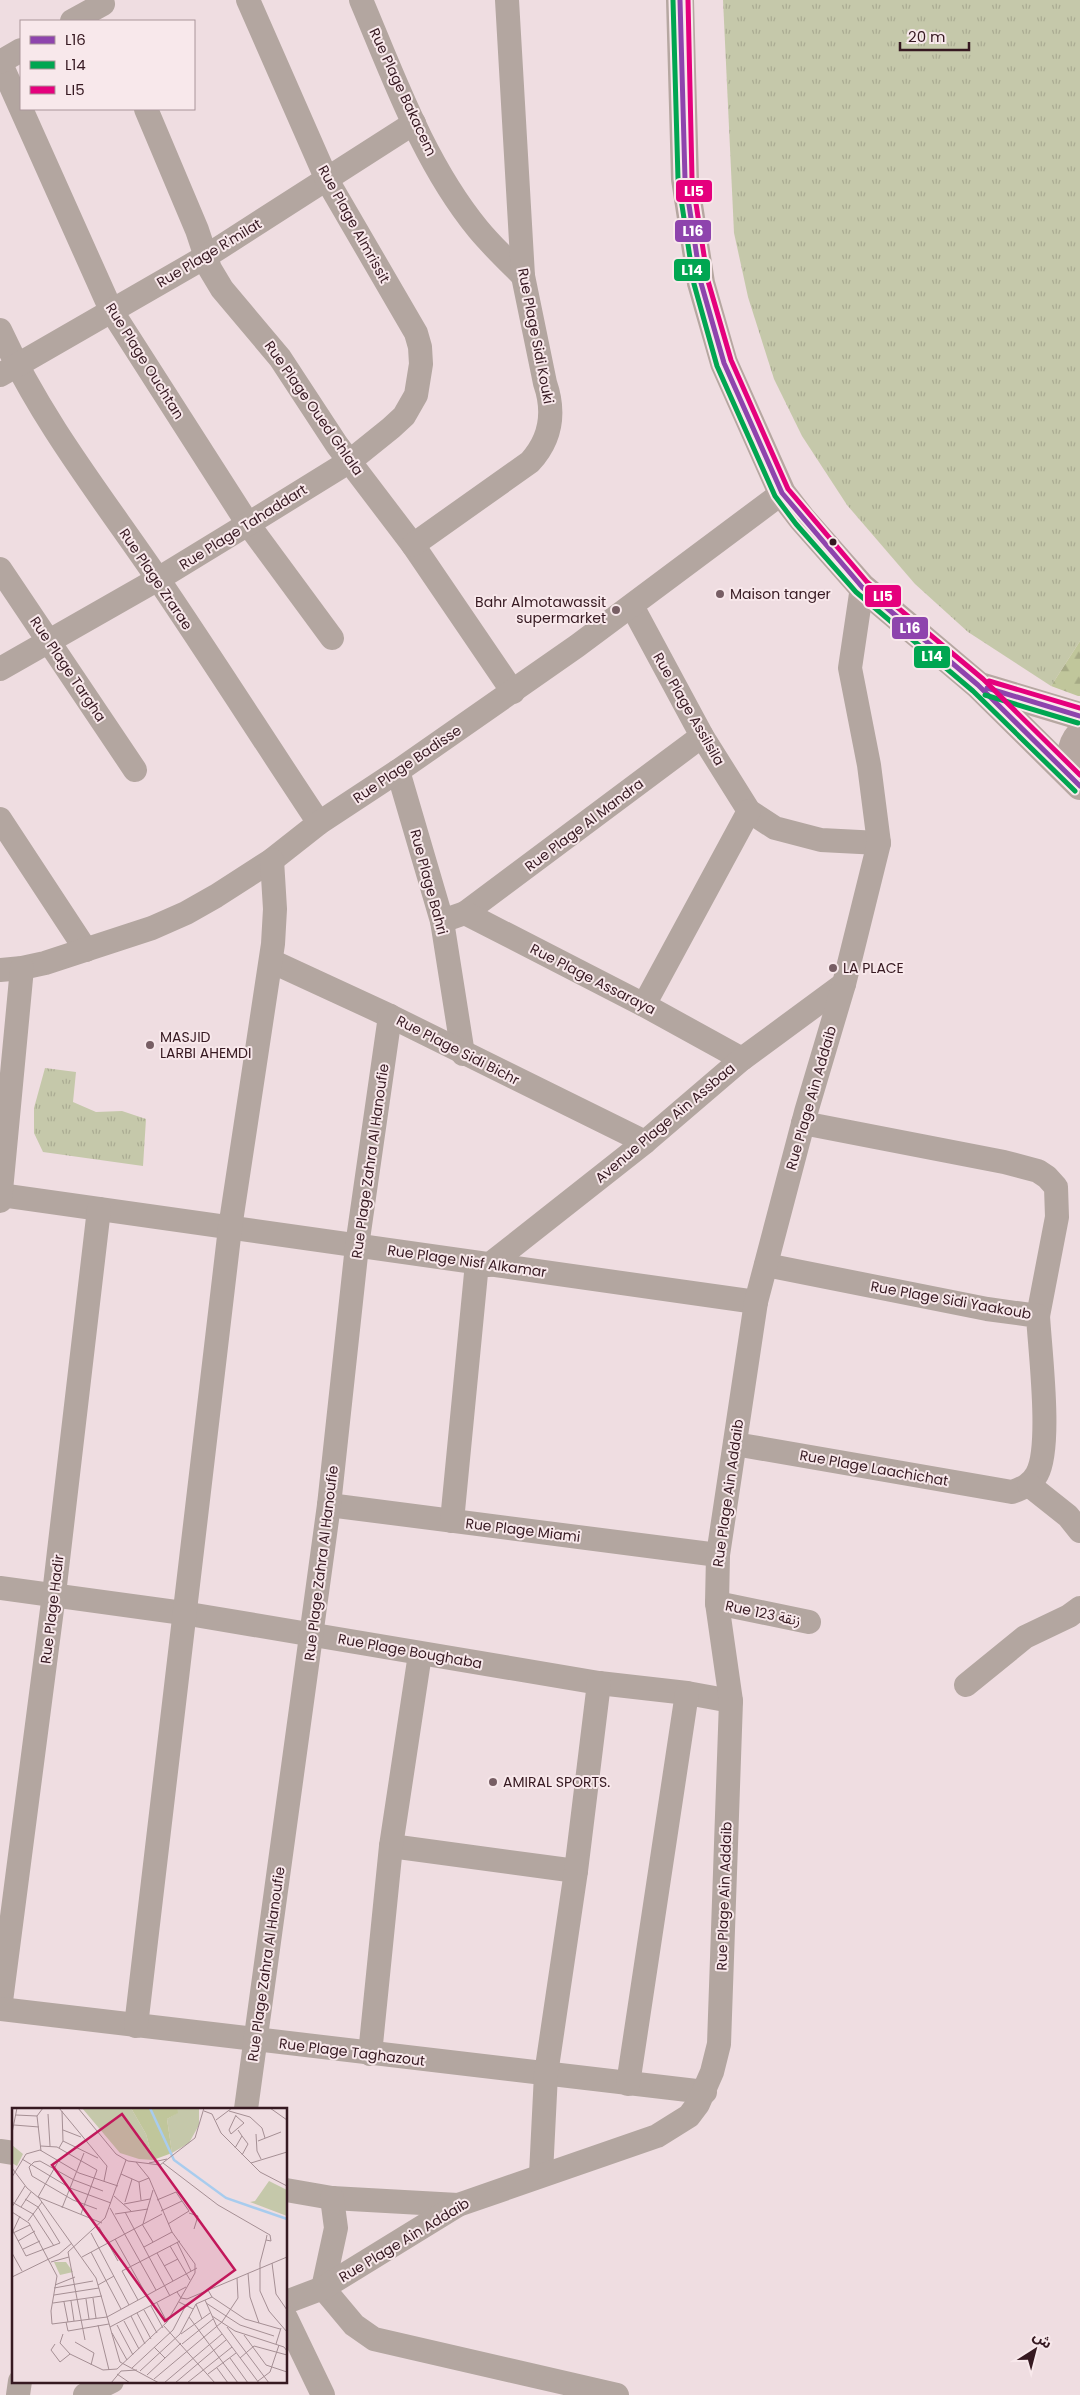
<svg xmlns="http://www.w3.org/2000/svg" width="1080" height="2395" font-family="Poppins,'Noto Sans Arabic',sans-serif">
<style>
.grass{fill:url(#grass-tufts)}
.forest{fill:url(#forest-firs)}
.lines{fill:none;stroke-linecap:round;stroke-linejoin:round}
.street{stroke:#b3a6a0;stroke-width:24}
.primary{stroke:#b6a7a1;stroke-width:28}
.bus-1-casing{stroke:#f8e8eb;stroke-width:9}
.bus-2-casing{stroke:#f8e8eb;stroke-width:9}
.bus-3-casing{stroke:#f8e8eb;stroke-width:9}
.bus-1{stroke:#8e44ad;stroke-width:5}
.bus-2{stroke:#00a651;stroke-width:5}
.bus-3{stroke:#e5007d;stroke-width:5}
.bus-dot{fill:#361921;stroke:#f8e8eb;stroke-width:2}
.poi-dot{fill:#775e64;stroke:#f8e8eb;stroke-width:2}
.labels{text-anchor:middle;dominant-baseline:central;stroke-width:4;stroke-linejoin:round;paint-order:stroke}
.street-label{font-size:14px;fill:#361921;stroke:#f8e8eb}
.poi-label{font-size:14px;fill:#361921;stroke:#f8e8eb;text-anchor:start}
.inset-river{fill:none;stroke:#a8ccee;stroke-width:2.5}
.inset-road{fill:none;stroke:#a58f94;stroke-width:1}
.view{fill:#c2185b;fill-opacity:0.15;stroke:#c2185b;stroke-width:2.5}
.inset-edge{fill:none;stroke:#361921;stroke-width:2.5}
.line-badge{stroke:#f8e8eb;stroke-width:2}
.badge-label{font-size:14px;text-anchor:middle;font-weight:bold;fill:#fff}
</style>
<defs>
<pattern id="grass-tufts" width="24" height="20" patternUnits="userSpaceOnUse" patternTransform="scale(1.25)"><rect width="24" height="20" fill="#c5c8aa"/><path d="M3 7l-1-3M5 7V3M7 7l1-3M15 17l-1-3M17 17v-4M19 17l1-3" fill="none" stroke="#aaab92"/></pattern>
<pattern id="forest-firs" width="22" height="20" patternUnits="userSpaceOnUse" patternTransform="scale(1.25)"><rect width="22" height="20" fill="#c0c69b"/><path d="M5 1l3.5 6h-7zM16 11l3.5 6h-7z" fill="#a6aa85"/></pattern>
</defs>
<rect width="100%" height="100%" fill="#efdde1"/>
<g class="grass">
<path d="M723,0H1080V641L1051,686L968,632L915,584L847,505L802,436L774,379L748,297L734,233Z"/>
<path d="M45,1068L76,1072L73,1102L96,1112L122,1111L146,1119L143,1166L43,1152L34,1133V1108Z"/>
</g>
<path class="forest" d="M1080,641V696H1078L1051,686Z"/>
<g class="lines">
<g class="street">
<path d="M361,0C394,78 424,163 478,229C492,246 508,261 523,276"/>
<path d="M72,21L103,4"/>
<path d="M0,62L111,310L248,524L332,638"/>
<path d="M0,62L21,50"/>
<path d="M146,109L197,230L210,269L222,289L280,358L337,445L413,545L513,692"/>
<path d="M0,330C42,422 102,497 158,579C213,660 265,742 319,823"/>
<path d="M0,375L205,257L414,123"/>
<path d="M413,545L530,462C551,439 555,412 545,383L523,276L507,0"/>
<path d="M0,569L135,770"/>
<path d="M632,606L702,736L749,811L775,828L821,840L879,843"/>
<path d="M0,669L158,579L248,524L350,461L391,428L404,416L416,395L421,364L420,347L416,333L327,180L248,0"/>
<path d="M398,771L442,921L463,1054"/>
<path d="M0,819L86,950"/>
<path d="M465,913L702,736"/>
<path d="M442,921L465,913L644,1005L742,1059"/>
<path d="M271,961L390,1016L645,1142"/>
<path d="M0,970L22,968L45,963L152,928L186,913L216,896L272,860L319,823L398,771L577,646L782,493"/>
<path d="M644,1005L749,811"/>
<path d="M803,1123L1004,1162L1038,1171L1047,1177L1056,1187L1057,1217L1038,1316"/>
<path d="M0,1195L756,1302"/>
<path d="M0,1201L22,968"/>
<path d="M489,1265L645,1142L742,1059L844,984"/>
<path d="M735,1444L1012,1492C1023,1488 1031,1485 1037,1474C1052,1447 1040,1351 1038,1316L987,1309L766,1265"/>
<path d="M1029,1485L1068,1516L1080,1531"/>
<path d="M329,1505L718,1555"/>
<path d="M452,1521L477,1263"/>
<path d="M0,1588L183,1613L599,1683L687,1693L731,1701"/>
<path d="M717,1603L809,1622"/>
<path d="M966,1685L1025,1637L1069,1616L1080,1608"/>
<path d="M391,1846L576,1871"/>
<path d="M0,2009L54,1594L99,1209"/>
<path d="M0,2009L705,2092"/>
<path d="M136,2026L230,1228L273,944L275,909L272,860"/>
<path d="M370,2054L391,1846L420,1654"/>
<path d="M628,2084L687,1693"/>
<path d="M246,2109L329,1505L357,1246L390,1016"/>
<path d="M0,2151L14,2153"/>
<path d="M541,2174L546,2074L576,1871L599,1683"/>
<path d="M286,2190L332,2198L458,2205"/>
<path d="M332,2198L336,2228L323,2288L354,2325L374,2339L617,2395"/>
<path d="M286,2302L323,2288L458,2205L657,2136L689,2116L698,2104L712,2072L719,2044L731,1701L717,1603L718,1555L756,1302L806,1112L844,984L879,843L869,765L850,668L862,587"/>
<path d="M286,2318L323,2395"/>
<path d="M18,2395L20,2381"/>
<path d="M85,2395L112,2381"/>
</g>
<g class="primary">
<path d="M680,0L685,179L701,283L724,363L782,493L802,519L862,587L978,685L1080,786"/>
<path d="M983,687L1080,716"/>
<path d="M1075,779C1070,763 1068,747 1080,734"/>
</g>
<g class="bus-1-casing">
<g id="bus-1">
<path d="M680,0L685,179L701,283L724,363L782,493L862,587L978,685L1080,786"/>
<path d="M987,688L1080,716"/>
</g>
</g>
<g class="bus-2-casing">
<g id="bus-2">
<path d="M673,0L678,179L694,284L717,366L775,496L796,524L856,592L973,691L1075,791"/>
<path d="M985,695L1078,723"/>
</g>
</g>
<g class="bus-3-casing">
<g id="bus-3">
<path d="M688,0L692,178L708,281L731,360L788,489L867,582L983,679L1080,775"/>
<path d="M989,681L1080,708"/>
</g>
</g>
<use href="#bus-1" class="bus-1"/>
<use href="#bus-2" class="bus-2"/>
<use href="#bus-3" class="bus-3"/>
</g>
<circle class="bus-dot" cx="833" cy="542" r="4.5"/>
<g class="poi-dot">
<circle cx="720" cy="594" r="5"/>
<circle cx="616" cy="610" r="5"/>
<circle cx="833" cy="968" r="5"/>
<circle cx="150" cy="1045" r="5"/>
<circle cx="493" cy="1782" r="5"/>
</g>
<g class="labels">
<g class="street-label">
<text transform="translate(403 92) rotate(65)">Rue Plage Bakacem</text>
<text transform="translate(354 224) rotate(61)">Rue Plage Almrissit</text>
<text transform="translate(209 253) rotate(-31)">Rue Plage R'milat</text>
<text transform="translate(536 336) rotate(79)">Rue Plage Sidi Kouki</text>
<text transform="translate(145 361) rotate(58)">Rue Plage Ouchtan</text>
<text transform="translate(314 408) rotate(55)">Rue Plage Oued Ghlala</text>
<text transform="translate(243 527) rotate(-32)">Rue Plage Tahaddart</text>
<text transform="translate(156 579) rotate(56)">Rue Plage Zrarae</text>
<text transform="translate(68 669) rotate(56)">Rue Plage Targha</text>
<text transform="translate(689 709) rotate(60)">Rue Plage Assilsila</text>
<text transform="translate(407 764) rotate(-34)">Rue Plage Badisse</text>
<text transform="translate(584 825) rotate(-37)">Rue Plage Al Mandra</text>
<text transform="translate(429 882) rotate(75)">Rue Plage Bahri</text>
<text transform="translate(593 979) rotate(27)">Rue Plage Assaraya</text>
<text transform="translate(458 1050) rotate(27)">Rue Plage Sidi Bichr</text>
<text transform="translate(811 1098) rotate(-74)">Rue Plage Ain Addaib</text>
<text transform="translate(665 1123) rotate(-40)">Avenue Plage Ain Assbaa</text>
<text transform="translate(370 1161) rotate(-82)">Rue Plage Zahra Al Hanoufie</text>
<text transform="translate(467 1261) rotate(8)">Rue Plage Nisf Alkamar</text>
<text transform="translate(951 1300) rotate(10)">Rue Plage Sidi Yaakoub</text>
<text transform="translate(874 1468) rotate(10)">Rue Plage Laachichat</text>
<text transform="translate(728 1493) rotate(-82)">Rue Plage Ain Addaib</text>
<text transform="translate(523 1530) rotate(7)">Rue Plage Miami</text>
<text transform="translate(321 1563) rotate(-83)">Rue Plage Zahra Al Hanoufie</text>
<text transform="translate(52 1609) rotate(-83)">Rue Plage Hadir</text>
<text transform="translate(763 1613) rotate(12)">Rue 123 زنقة</text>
<text transform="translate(410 1651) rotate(10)">Rue Plage Boughaba</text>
<text transform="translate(724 1896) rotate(-88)">Rue Plage Ain Addaib</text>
<text transform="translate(266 1964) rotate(-82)">Rue Plage Zahra Al Hanoufie</text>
<text transform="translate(352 2052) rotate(7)">Rue Plage Taghazout</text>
<text transform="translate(404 2240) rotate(-31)">Rue Plage Ain Addaib</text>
</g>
<g class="poi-label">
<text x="730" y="594">Maison tanger</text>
<text x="606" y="602" text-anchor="end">Bahr Almotawassit<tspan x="606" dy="16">supermarket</tspan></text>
<text x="843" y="968">LA PLACE</text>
<text x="160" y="1037">MASJID<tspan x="160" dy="16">LARBI AHEMDI</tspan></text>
<text x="503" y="1782">AMIRAL SPORTS.</text>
</g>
</g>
<g transform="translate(12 2108)">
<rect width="275" height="275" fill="#efdde1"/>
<path d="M70,0H119L134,26L141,52L127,51L108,45ZM165,0H187V17L177,35L160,45L155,11L165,5ZM0,37L11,46L5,58L0,55ZM257,73L275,82V108L238,94L243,93ZM42,154H54L61,164L48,167Z" fill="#c5c8aa"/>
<path d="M119,0H165L166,5L155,11L160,45L141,52L134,26Z" fill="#c0c69b"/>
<path class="inset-river" d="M138,0L162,52L214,90L275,111"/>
<path class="inset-road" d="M47,0L95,58L92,73M66,0L104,46L116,53L148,57L183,30L192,0M258,0L275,12M192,3L200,6L209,25L248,64L275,78M217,3L238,9L250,20L253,30M36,6L38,38M4,7L25,8M224,7L217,22L219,26L232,15L224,8M204,12L220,0M2,17L27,19M51,22L69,29M0,25L5,0M244,26L245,43L249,51M230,28L236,36L230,47M51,33L86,50M246,33L269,24M29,38L45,39L85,62L69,106M47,40L51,33L50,3M223,40L230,28L226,22M29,43L25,8L31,0M10,51L58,80L99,95M47,52L26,89L90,115M137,55L155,51M151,55L206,97L258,127L259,133L254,132L255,127M239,55L275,44M0,60L15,80L27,90L84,170L108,254L147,275M109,66L127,74L137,70M0,69L14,46L28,42L67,65L106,78M127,74L129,92M102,88L119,103M145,92L164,84L170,93M0,94L21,106L42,138M113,94L120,71M112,96L138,91M0,99L13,78M9,99L19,84M50,100L72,45M98,100L144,182M85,101L61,92L20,68L17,59L22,54L28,53L62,72L91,83M149,103L170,93L177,103L156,116M0,104L17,115L45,168L39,203L40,216L95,209L185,160M113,104L158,188M177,105L186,108L182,121M103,106L136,101M8,108L1,123L14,148L48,135L26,99L13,91M16,113L30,94M130,116L141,134M131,116L141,82M87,119L106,153M1,125L18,117M79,125L117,197M103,131L135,188M254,132L248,155V183L257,203L275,224M6,133L23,123M165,134L179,163M158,138L178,172M132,139L160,124M11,141L28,133M79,144L109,201M0,145L10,163M145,145L161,173M70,149L150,106M39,154L57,149M260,155L264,186L275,202M152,158L166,151M110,163L168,133M110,163L126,192M236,165L238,189L247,215M0,169L47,146L60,135M43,177L63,169M86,177L102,168M42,180L81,173M196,182L200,189L233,211L268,221M165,184L169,190L175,191L275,149M42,187L87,180M81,190L84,210M74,191L77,211M193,192L205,219L247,275M59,193L62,213M52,194L56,214M167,194L181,201M41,195L90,188M145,195L155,214M194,195L228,217L262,228M184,196L190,211M139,198L151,220M132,202L145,225M125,205L139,231M119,208L133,236M200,208L223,223L272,239L275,243M177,209L226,275M112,213L127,241M54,214L56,223L97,216M86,217L97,262M105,217L121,247M152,218L203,275M98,219L174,179M215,219L257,275M100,225L115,252M51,226L48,235L58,246L91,262L105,261L155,214L183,165V156L160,124L137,70L124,54M169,226L198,205M232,227L254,257L275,264M73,232L56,144L93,110L114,52M63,234L82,245L79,257M43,236L39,242L48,254L58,246M170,236L201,211M264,236L269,220M142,239L153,250M218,250L236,275M228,250L242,238L275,247M120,260L161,222L174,197M205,260L216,275M128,263L168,226L184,196L200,189M105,266L118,275M196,266L224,245M135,267L169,235M142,271L210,214L226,190L225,170M246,273L258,264L267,237M99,275L109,263L125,262M152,275L210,226M163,275L214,232M175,275L220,239"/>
<path class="view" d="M110,6L223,162L153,213L40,57Z"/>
<rect width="275" height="275" class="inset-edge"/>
</g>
<g class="line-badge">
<rect x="675" y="179" width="38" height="24" rx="5" fill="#e5007d"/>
<rect x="674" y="219" width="38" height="24" rx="5" fill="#8e44ad"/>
<rect x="673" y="258" width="38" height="24" rx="5" fill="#00a651"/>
<rect x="864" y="584" width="38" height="24" rx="5" fill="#e5007d"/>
<rect x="891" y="616" width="38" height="24" rx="5" fill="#8e44ad"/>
<rect x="913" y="645" width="38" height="24" rx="5" fill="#00a651"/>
</g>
<g class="badge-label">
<text x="694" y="196">LI5</text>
<text x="693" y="236">L16</text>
<text x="692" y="275">L14</text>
<text x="883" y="601">LI5</text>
<text x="910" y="633">L16</text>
<text x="932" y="661">L14</text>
</g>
<rect x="20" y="20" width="175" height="90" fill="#f8e8eb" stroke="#aa959a"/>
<rect x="30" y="36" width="25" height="8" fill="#8e44ad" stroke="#aa959a"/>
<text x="65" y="45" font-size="15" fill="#361921">L16</text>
<rect x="30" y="61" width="25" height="8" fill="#00a651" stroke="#aa959a"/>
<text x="65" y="70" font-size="15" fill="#361921">L14</text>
<rect x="30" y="86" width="25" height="8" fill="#e5007d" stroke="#aa959a"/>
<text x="65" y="95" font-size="15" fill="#361921">LI5</text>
<g transform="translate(1035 2350) rotate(36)" stroke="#f8e8eb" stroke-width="4" paint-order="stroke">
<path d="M0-4L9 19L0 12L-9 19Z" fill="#361921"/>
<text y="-8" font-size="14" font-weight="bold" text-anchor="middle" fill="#361921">ش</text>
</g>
<path d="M900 42v8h69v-8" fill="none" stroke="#361921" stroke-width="2.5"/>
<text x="908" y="42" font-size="15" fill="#361921" stroke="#f8e8eb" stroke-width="4" paint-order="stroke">20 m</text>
</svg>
